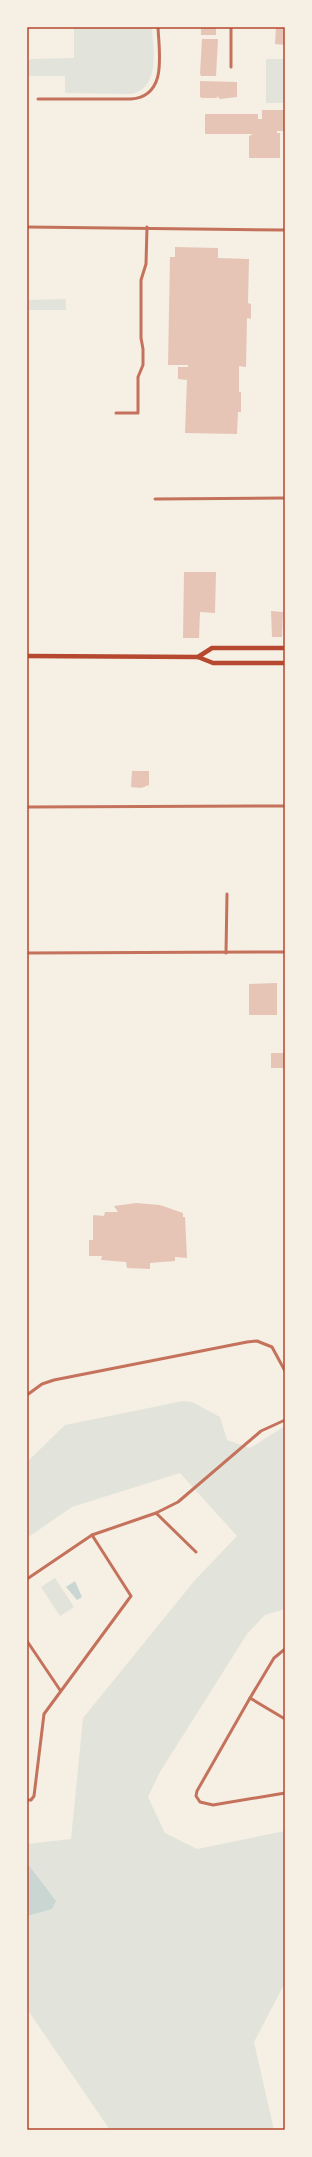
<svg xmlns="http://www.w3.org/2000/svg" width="312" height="2157" font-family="Signika,sans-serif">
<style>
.green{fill:#e2e4dc}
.water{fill:#c9d6d2}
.building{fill:#e6c5b7}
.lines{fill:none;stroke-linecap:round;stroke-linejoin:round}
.minor{stroke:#c5725c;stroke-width:3}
.secondary{stroke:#b5482f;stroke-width:4.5}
.neatline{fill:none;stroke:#b5482f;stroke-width:1.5}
</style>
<rect width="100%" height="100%" fill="#f6efe4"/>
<g class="green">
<path d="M74,27H152C153,49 161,87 132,94L65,93V76H27V62L31,59L74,58Z"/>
<rect x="266" y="59" width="19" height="44"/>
<path d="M66,299V310H27V300Z"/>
<path d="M183,1401L192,1402L220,1417L227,1440L250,1448L285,1426V1609L265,1615L247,1634L160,1772L148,1797L165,1833L197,1849L285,1831V1983L254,2042L274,2130H110L27,2009V1844L71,1839L83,1718L195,1580L237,1536L180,1473L72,1507L27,1538V1462L65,1425Z"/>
<path d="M55,1578L74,1607L60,1616L41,1587Z"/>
</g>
<g class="water">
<path d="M75,1581L82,1597L77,1600L66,1587Z"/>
<path d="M27,1863L56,1901L52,1909L27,1916Z"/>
</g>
<g class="building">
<rect x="201" y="27" width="15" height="8"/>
<path d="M276,27H285V45L275,44Z"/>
<path d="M202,39H218L216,76H201L200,74Z"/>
<path d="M200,81L237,82V97L220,99L217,96V98H202L200,97Z"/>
<path d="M262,110H285V131H277V133H280V158H249V136L253,134H205V114H258V119H262Z"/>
<path d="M175,247L218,248V258L249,259L248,303L251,304V319L247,318L246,367L239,366V392H241V412H238L237,434L185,433L187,380L178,379V367H188V365H168L170,257H175Z"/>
<path d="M184,572H216L215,613L200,612L199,638H183Z"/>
<path d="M271,611L283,612L282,637H272Z"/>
<path d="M132,771H149V785L141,788L131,787Z"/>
<path d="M277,983V1015H249V984Z"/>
<rect x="271" y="1053" width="14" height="15"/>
<path d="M136,1203L160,1205L183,1213V1217H185L187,1258L175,1257V1261L150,1263V1269L127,1268L126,1262L101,1260L102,1256H89V1240H93V1215L104,1216L105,1212H118L114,1206Z"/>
</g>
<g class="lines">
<g class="minor">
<path d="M231,67V27"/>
<path d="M38,99H131C168,96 159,53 158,27"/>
<path d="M27,227L285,230"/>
<path d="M116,413H138V377L143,365V349L141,338V280L146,264L147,227"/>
<path d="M155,499L285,498"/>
<path d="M27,807L285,806"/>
<path d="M27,953L285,952"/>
<path d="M226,953L227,894"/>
<path d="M27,1395L42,1384L54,1380L247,1342L257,1341L272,1347L285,1371"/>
<path d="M156,1513L196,1552"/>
<path d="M27,1579L92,1535L156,1513L178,1502L261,1431L285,1420"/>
<path d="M27,1641L60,1690"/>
<path d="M250,1698L274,1658L285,1649"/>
<path d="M285,1719L250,1698L197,1791L196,1796L200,1802L213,1805L285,1793"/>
<path d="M27,1800H31L34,1796L44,1714L131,1596L92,1535"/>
</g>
<g class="secondary">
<path d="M27,656L198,657L213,663H285"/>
<path d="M198,657L212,648H285"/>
</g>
</g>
<rect width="312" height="2157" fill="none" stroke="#f6efe4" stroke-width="56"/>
<rect x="28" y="28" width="256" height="2101" class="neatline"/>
</svg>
